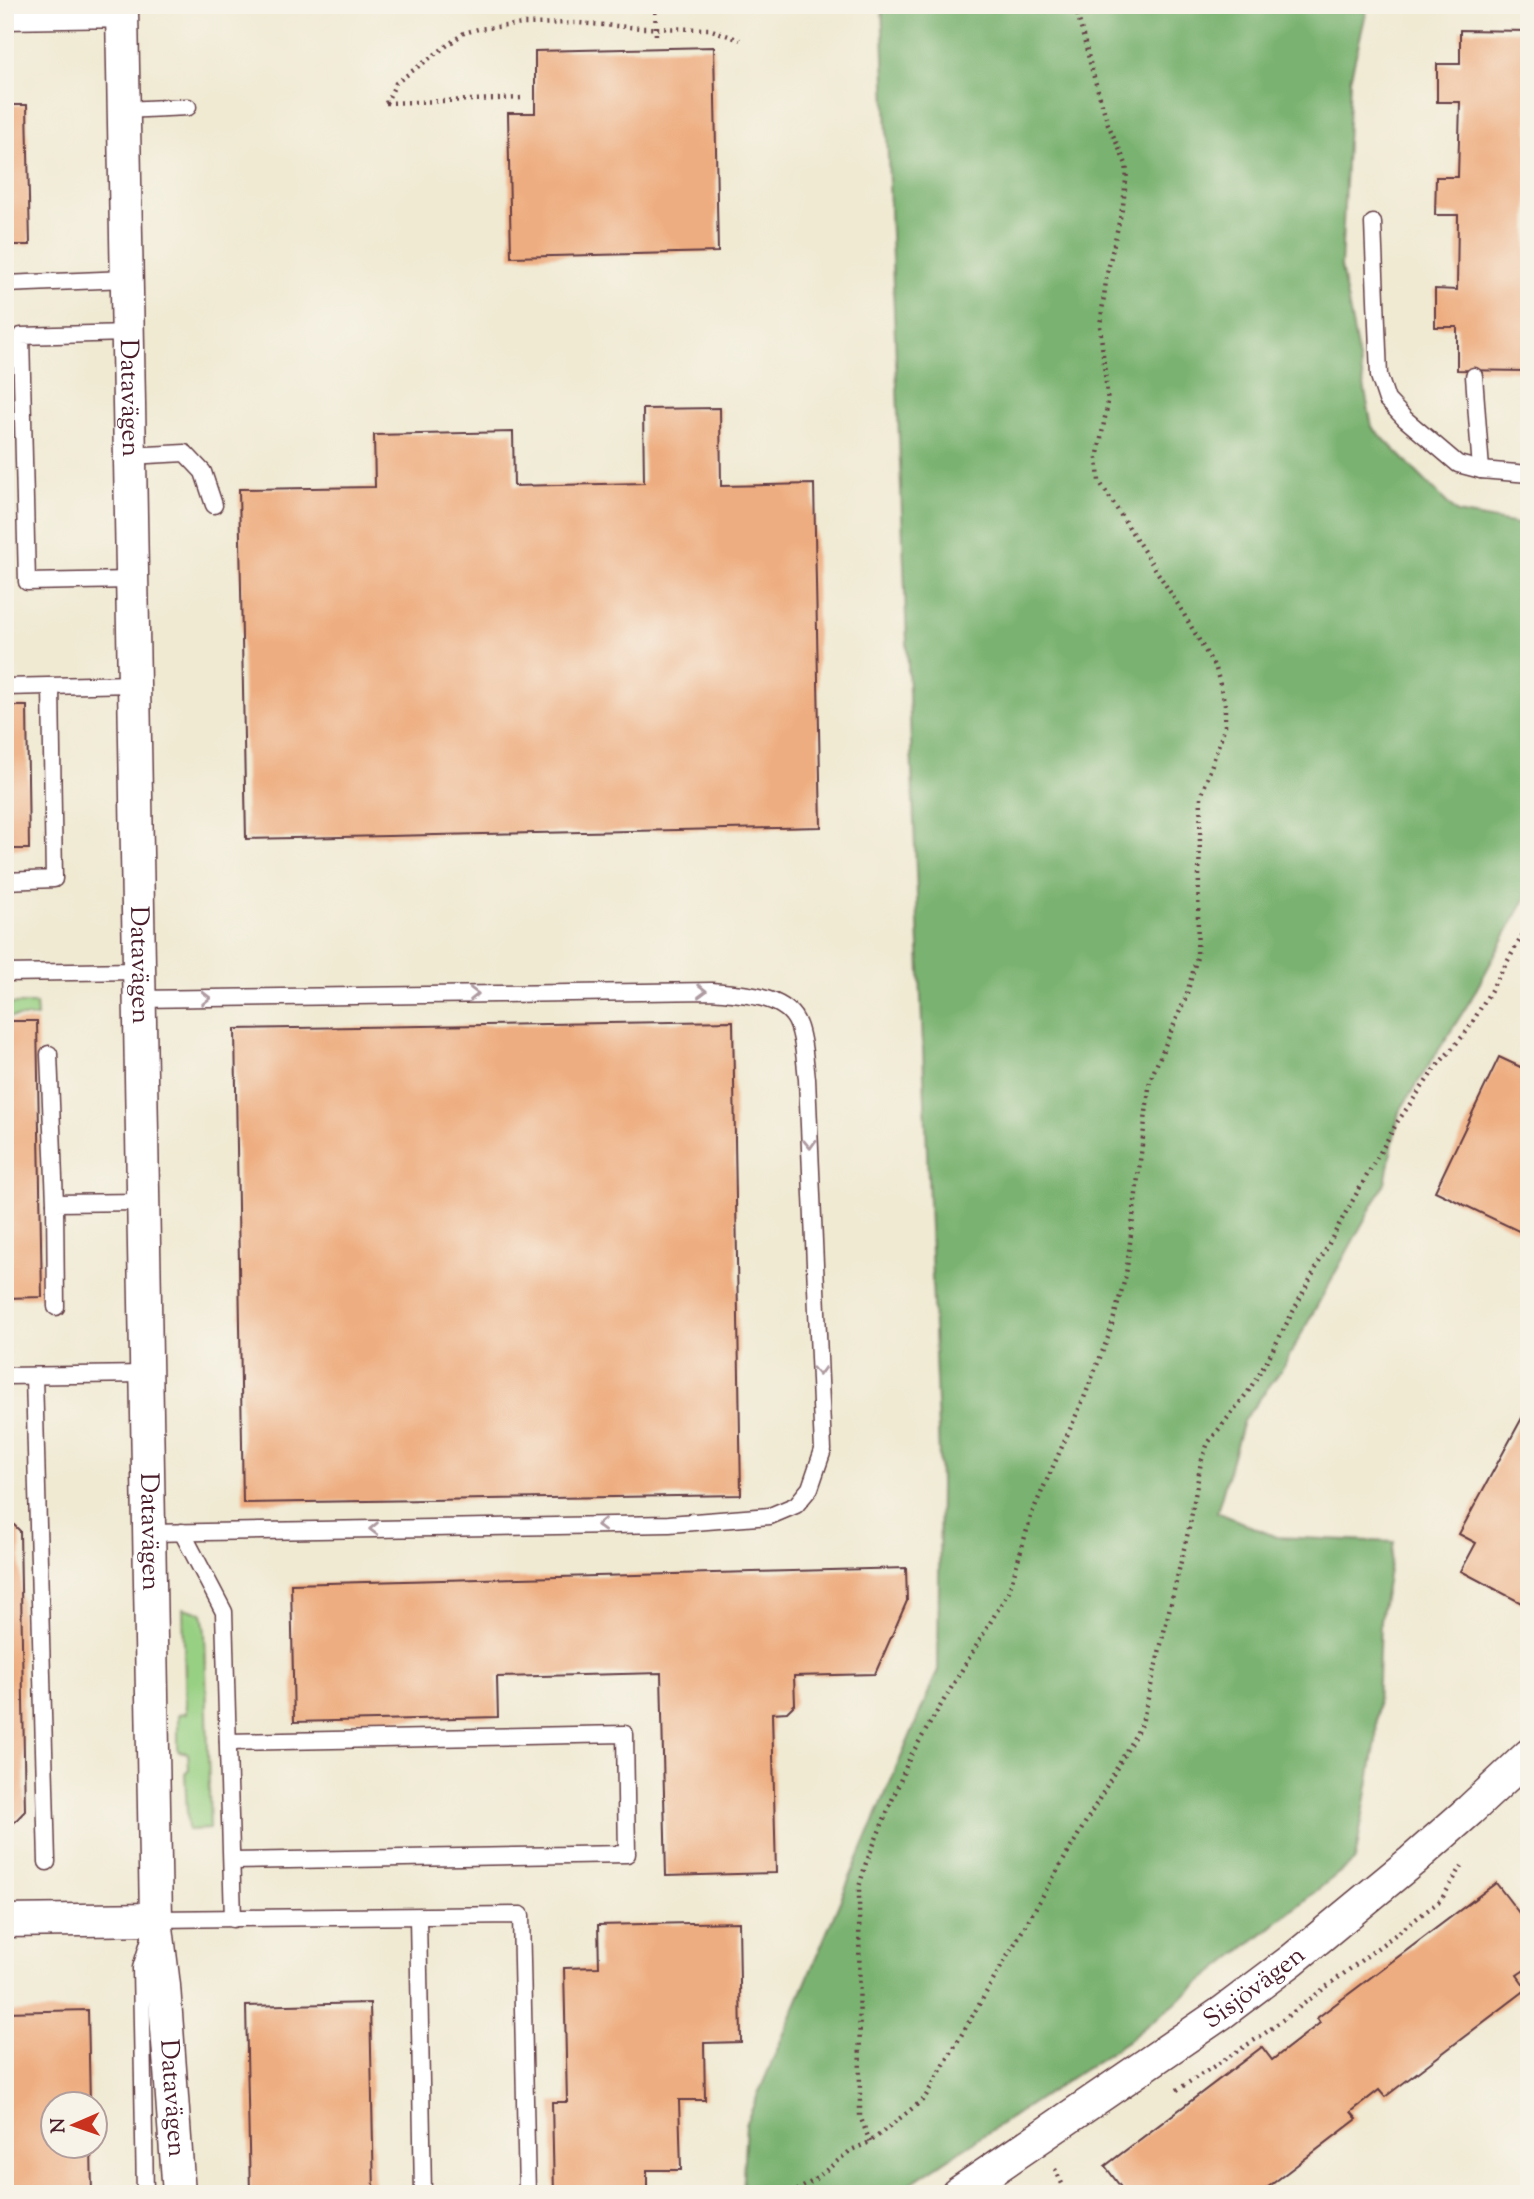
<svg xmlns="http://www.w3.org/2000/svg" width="1534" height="2199" font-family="'Sorts Mill Goudy',serif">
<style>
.green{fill:#98d083;stroke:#717857;stroke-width:2}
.forest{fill:#7ab271;stroke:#62684e;stroke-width:2}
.building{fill:#eead80}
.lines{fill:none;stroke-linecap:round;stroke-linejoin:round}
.service-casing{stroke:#633d44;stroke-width:19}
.minor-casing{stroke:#633d44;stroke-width:35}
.path{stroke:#633d44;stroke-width:4.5;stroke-dasharray:2 5;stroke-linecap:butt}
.service{stroke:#fff;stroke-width:16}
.minor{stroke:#fff;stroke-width:32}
.oneway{stroke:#ae9aa0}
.labels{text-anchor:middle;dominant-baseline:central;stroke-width:5;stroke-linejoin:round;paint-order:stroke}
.street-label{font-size:26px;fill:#4a1f2b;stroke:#f7f3e8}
</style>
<rect width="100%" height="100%" fill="#f7f3e8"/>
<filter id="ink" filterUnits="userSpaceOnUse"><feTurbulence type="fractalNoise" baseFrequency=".0143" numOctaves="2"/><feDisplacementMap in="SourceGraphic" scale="14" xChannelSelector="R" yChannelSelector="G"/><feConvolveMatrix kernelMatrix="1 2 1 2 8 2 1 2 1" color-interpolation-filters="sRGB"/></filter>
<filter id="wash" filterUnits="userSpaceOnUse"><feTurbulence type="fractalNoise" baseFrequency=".00686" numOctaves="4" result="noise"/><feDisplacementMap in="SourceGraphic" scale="28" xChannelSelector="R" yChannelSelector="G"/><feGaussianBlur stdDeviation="1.57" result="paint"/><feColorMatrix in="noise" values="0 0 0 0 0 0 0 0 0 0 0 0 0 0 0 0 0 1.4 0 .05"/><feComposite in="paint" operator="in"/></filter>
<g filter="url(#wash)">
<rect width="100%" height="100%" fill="#f0ead3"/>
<g class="green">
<path d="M5,1004H36L37,1017H5Z"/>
<path d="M183,1608L202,1613L205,1632L210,1829L188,1830L185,1774L189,1770L188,1753L178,1751V1714L186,1713Z"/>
</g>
<path class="forest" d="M882,5H1368L1350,80L1341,267L1372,427L1457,513L1529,526V892L1470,1001L1399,1112L1385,1183L1282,1369L1243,1421L1217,1512L1276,1537L1394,1542L1380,1620L1376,1741L1355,1860L1126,2042L894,2194H742L746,2123L938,1670L940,1483Z"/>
<g id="blocks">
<g class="building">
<path d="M1460,30L1529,31L1526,371L1457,370V327H1435V289L1457,290L1458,215H1435L1436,177H1458L1460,102H1437V64H1460Z"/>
<path d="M714,47L718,252L511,257L508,113H535V51Z"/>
<path d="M5,105H27L30,245H5Z"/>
<path d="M720,408L721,486L814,484L821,827L246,839L239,489L375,487L374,435L513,432L514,486L644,483L643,409Z"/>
<path d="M5,706H27L29,849H5Z"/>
<path d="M5,1021H37L42,1297L5,1298Z"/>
<path d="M733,1021L741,1495L243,1503L235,1029Z"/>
<path d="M1499,1057L1529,1071V1236L1435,1191Z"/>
<path d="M1529,1405V1599L1525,1605L1461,1571L1476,1543L1459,1534Z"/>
<path d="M5,1516L20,1531L25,1811L5,1832Z"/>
<path d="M906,1568L907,1601L875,1674L794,1676L795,1704L787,1712L772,1713L776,1873L666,1876L661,1673L497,1677L498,1717L294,1722L291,1584Z"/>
<path d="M1496,1883L1529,1926V1967L1517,1975L1527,1989L1385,2097L1379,2090L1351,2112L1357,2119L1259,2194H1126L1105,2166L1262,2047L1272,2060L1320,2023L1317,2018Z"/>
<path d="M739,1922L741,2042L704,2043L705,2100H679L681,2170H647V2194H554L552,2102H567L564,1968L599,1967L598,1925Z"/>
<path d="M370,2003L374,2194H250L246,2006Z"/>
<path d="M88,2010L90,2104H52V2146H91L92,2194H5V2012Z"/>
</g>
</g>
</g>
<g filter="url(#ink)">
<use href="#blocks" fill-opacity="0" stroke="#633d44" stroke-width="2"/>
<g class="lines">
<g class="service-casing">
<g id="service">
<path d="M124,110L188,107"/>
<path d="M1373,223L1379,376L1387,400L1405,419L1458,464L1481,470L1529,474"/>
<path d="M5,284L126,279"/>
<path d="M127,333L21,336L27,582L131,580"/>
<path d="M1474,376L1481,470"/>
<path d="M129,456L185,453L203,472L214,505"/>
<path d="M5,687L133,684"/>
<path d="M5,881L54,879L51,686"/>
<path d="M5,973L138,971"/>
<path d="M138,999L712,991C739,994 787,994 798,1025C804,1040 805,1063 807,1079L823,1450L810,1488L796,1505L770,1516L669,1524L148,1533"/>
<path d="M49,1054L55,1203"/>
<path d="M56,1307L55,1203L142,1202"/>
<path d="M5,1376L145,1374"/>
<path d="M34,1376L47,1862"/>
<path d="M182,1532L224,1612L233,1919"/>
<path d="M228,1742L625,1734L627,1854L232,1861"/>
<path d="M418,1917L423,2194"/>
<path d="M145,2194L141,1968L156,1919L521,1915L527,2194"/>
</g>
</g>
<g class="minor-casing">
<g id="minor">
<path id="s1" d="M5,13L122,11L156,1919L5,1921"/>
<path id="s2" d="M156,1919L164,1986L179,2194"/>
<path id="s3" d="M957,2194L1223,2012L1292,1960L1412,1861L1470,1810L1529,1755"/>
</g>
</g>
<g class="path">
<path d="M655,5L656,37"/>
<path d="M386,103L396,83L464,33L478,29L523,24L578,23L641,28L709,29L740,40"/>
<path d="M386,103L524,98"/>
<path d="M1177,2090L1264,2034L1441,1900L1462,1866"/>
<path d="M870,2142L860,2116L859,1887L866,1863L910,1757L1009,1591L1032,1513L1084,1398L1109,1335L1126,1275L1150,1080L1186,997L1197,957L1201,797L1225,726V704L1216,669L1179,606L1099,481L1097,459L1108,402L1100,326L1107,274L1123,205L1127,172L1126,164L1108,124L1093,74L1075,5"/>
<path d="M1055,2169L1067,2194"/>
<path d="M791,2194L813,2181L851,2150L870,2142L924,2099L1105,1789L1142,1723L1190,1524L1201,1462L1208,1443L1248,1392L1270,1355L1341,1221L1398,1121L1437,1066L1468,1030L1529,924"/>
</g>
<use href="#service" class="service"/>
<use href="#minor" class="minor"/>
</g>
<defs><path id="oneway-chevron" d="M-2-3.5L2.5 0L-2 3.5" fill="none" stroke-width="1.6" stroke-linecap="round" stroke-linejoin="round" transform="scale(1.75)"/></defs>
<g class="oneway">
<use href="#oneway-chevron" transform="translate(702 991) rotate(1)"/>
<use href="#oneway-chevron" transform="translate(474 994) rotate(-1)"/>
<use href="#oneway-chevron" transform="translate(206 998) rotate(-1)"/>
<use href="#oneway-chevron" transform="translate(810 1144) rotate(88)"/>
<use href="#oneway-chevron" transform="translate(819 1371) rotate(88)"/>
<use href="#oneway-chevron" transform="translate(601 1525) rotate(179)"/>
<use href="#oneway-chevron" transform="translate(374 1529) rotate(179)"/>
</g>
</g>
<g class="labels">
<g class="street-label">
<text stroke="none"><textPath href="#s1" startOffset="504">Datavägen</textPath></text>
<text stroke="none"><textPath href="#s1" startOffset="1071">Datavägen</textPath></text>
<text stroke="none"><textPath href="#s1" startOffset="1638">Datavägen</textPath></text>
<text stroke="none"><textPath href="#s3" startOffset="362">Sisjövägen</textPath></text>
<text stroke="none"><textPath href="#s2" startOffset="180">Datavägen</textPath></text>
</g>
</g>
<rect width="1534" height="2199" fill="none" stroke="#f7f3e8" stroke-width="28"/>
<g transform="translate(74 2125) rotate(268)"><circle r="33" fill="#f7f3e8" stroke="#b29e9c" stroke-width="2"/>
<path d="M0-5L12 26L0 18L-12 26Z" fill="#c8321e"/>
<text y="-10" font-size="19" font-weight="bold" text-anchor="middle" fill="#4a1f2b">N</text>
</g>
</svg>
